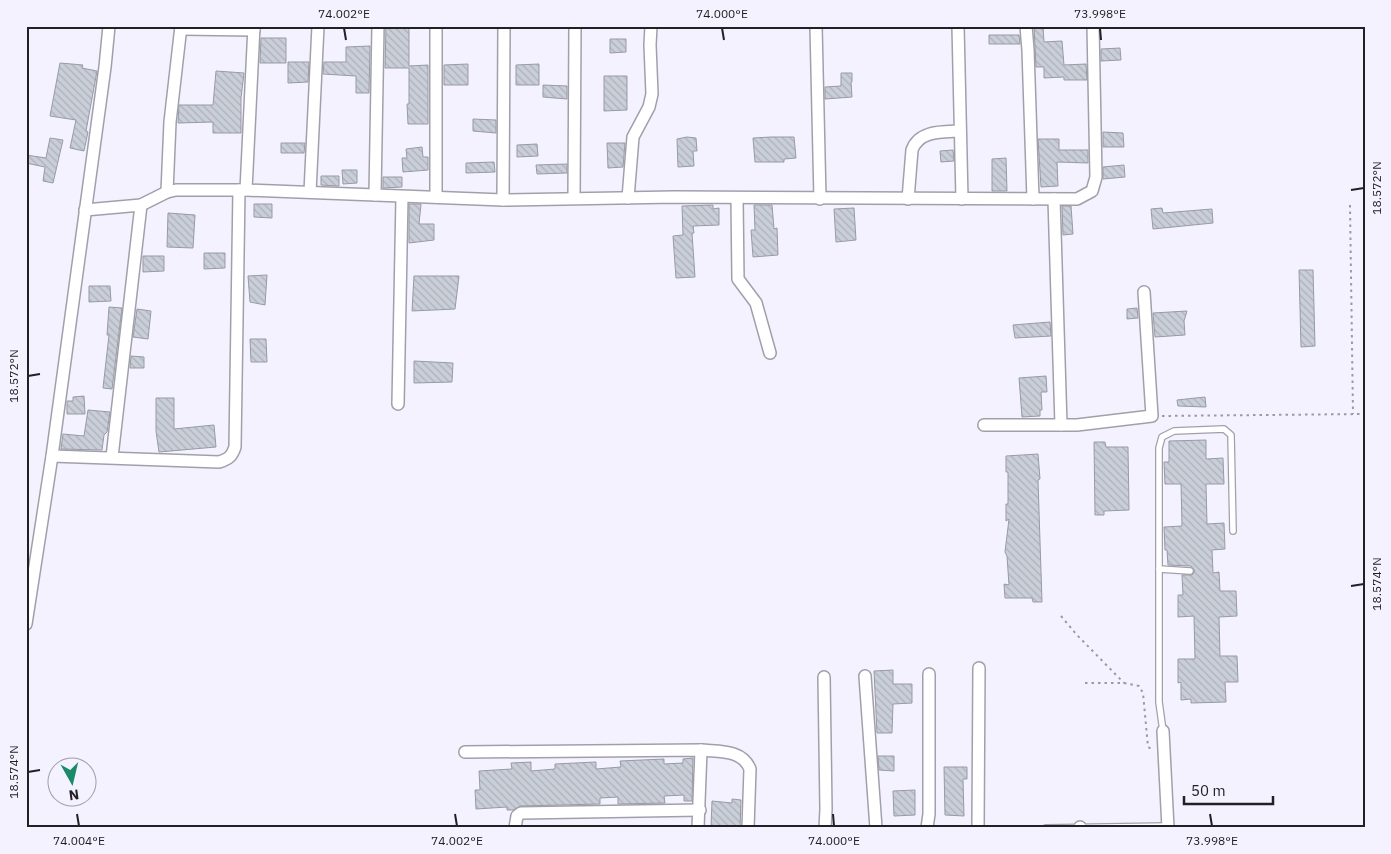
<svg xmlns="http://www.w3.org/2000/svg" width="1391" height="854" font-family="'IBM Plex Sans',sans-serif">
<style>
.building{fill:url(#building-back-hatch);stroke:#979ba5}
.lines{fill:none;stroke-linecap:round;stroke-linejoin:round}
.lane-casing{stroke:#a1a0aa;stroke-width:8}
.street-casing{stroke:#a1a0aa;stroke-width:14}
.path{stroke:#9b99a2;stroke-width:2;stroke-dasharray:2.5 4;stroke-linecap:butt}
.lane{stroke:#fff;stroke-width:5.5}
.street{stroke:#fff;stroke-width:11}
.ticks{fill:none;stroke:#212024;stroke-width:2}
.neatline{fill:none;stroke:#212024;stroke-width:2}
.ticks-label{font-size:12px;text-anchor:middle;fill:#212024}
</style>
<defs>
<pattern id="building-back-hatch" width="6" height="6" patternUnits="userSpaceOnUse" patternTransform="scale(1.25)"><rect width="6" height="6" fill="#c9ced8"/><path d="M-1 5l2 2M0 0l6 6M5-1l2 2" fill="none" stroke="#acb1b9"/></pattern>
</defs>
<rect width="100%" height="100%" fill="#f4f2fe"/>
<g class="building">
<path d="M386,26H409V66L428,65V124H408L407,104H409V68H385Z"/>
<path d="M1034,26H1043L1044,42L1062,41L1064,65L1086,64L1087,80H1064V77L1044,78V67H1036Z"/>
<path d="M989,35H1019L1020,44H989Z"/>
<path d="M261,38H286V63H260Z"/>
<path d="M610,39H626V52L610,53Z"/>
<path d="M370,46L369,93H356V76L323,74L324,62H346V47Z"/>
<path d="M1120,48L1121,60L1101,61V49Z"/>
<path d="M288,62H309L308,82L288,83Z"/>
<path d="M60,63L83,65L82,68L97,71L86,131L88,132L84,151L70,148L76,120L50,116Z"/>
<path d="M468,64V85H444V65Z"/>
<path d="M539,64V85H516V65Z"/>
<path d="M216,71L244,73L241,98V133H213V122L178,123L179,105H213Z"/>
<path d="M841,73H852V82H851L852,97L825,99V87L841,86Z"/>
<path d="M604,76H627V110L604,111Z"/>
<path d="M543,85L567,86V99L543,97Z"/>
<path d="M473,119L496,120V133L473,131Z"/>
<path d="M1103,132L1123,133L1124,147H1103Z"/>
<path d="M687,137L696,138L697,151H693L694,166L678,167L677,139Z"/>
<path d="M771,137H794L796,158L784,159V162H755L753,138Z"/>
<path d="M50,138L63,140L53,183L43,181L45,167L26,163V155L46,158Z"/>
<path d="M1038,139H1059V150H1088V163L1057,162L1058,186L1041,187Z"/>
<path d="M281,143H305L304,153H281Z"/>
<path d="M607,143H625L623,167L608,168Z"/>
<path d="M537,144L538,156L517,157V145Z"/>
<path d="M422,147L423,157H428V170L403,172L402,158H407L406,149Z"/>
<path d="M953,150L954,161L941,162L940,151Z"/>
<path d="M1006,158L1007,191H992V159Z"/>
<path d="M494,162L495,172L466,173V163Z"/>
<path d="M567,164V173L537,174L536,165Z"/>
<path d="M1124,165L1125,177L1103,179V167Z"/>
<path d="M342,170H357V183L343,184Z"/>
<path d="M321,176H339V186L321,185Z"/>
<path d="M383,177H402V187L383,188Z"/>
<path d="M254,204H272V218L254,217Z"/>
<path d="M409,204H421L419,224H434V240L409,243Z"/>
<path d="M713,205V209L719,208V225L693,226L694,233H692L695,277L676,278L673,236L683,235L682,206Z"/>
<path d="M754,205H772L774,229L777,228L778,255L753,257L751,230H755Z"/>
<path d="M1062,206H1071L1073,234L1063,235Z"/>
<path d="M854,208L856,240L836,242L834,209Z"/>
<path d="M1162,208L1163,213L1212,209L1213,223L1153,229L1151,209Z"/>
<path d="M168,213L195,215L193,248L167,247Z"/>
<path d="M204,253H225V268L204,269Z"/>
<path d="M143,256H164V271L143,272Z"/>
<path d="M1299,270H1313L1315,346L1301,347Z"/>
<path d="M267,275L265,305L250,302L248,276Z"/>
<path d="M414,276H459L455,309L412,311Z"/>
<path d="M89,286H110L111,301L89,302Z"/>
<path d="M109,307L122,308L112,389L103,388L109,335H107Z"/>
<path d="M1137,308L1138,318L1127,319V309Z"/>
<path d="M137,309L151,311L148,339L133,337Z"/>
<path d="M1187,311L1184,321L1185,335L1155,337L1153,313Z"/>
<path d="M1050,322L1051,336L1015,338L1013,325Z"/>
<path d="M250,339H266L267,362H251Z"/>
<path d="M131,356L144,357V368H130Z"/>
<path d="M414,361L453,363L452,382L414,383Z"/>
<path d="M1046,376L1047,392H1041L1042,410H1040V416L1022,417L1019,378Z"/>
<path d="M84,396L85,414H67V401H73V397Z"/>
<path d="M1205,397L1206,407L1178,406L1177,400Z"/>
<path d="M156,398H174V429L214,425L216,447L159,452L156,431Z"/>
<path d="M88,410L110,412L107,432L104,435L102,450L61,449L63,434L84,436Z"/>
<path d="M1206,440V459L1223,458L1224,484H1206L1207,524L1224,523L1225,549L1212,550L1213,573L1219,572L1220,591H1236L1237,616L1219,617L1220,656H1237L1238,682H1225L1226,702L1191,703V699L1181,700V682L1178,683V659H1195L1194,616L1178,617V595H1183L1182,575H1192L1195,571L1191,566L1168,565L1167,550H1165L1164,527L1182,526L1181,484H1165L1164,462H1169V441Z"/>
<path d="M1094,442H1105L1106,447H1128L1129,510L1104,511V515H1095Z"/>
<path d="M1038,454L1040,479L1038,480L1042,602H1033L1032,598H1005L1004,584L1009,585L1007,556L1005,552L1009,519L1006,521V504H1008V472H1006V456Z"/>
<path d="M893,670V684H912V703L893,704L892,733H877L874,671Z"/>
<path d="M878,756H894V771L879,770Z"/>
<path d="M693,758L692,801H684V795L664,796L665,803L618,804V797L600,798V804L521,806L513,810H507V807L476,809L475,790H480L479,771L512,769L511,763L531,762V771L555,769V764L596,762V769L621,767L620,761L664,759V764L683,763V759Z"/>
<path d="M944,767H967V779H963L964,816L945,815Z"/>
<path d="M915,790V815L894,816L893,791Z"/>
<path d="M732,799L741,800L740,828H711L712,801L732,803Z"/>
</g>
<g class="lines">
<g class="lane-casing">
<g id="lane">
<path d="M1159,569L1190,571"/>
<path d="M1163,731L1159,702V448L1162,437L1174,431L1224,429L1231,435L1233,531"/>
<path d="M1046,828L1168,826"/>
</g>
</g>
<g class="street-casing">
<g id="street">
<path d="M816,26L820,199"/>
<path d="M958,26L962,199"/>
<path d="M1026,26L1028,50L1033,199"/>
<path d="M181,29L254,30"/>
<path d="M246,190L254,26"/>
<path d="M167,192L170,122L181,26"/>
<path d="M310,192L318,26"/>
<path d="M375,195L378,26"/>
<path d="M436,197V26"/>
<path d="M574,198L575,26"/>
<path d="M628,198L633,137L649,107L652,94L650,45L651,26"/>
<path d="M737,198L738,279L756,303L770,353"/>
<path d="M908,199L912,150C919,130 943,132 960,131"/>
<path d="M1054,199L1061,425"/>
<path d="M503,200L504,26"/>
<path d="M85,210L141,205L167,192L176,190H246L503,200L674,197L1077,199L1092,191L1096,177L1093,26"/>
<path d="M398,404L402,197"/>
<path d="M984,425H1077L1152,416L1144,292"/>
<path d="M52,456L219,462C229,459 232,456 235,447L239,190"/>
<path d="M112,457L141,205"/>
<path d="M26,624L52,456L105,67L109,26"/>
<path d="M865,676L876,828"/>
<path d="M824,677L826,809L825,828"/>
<path d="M1163,731L1168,828"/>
<path d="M465,752L701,750C719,752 742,749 750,769L748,828"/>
<path d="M515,828L517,816L521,813L700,810"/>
<path d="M698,828L701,750"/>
<path d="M927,828L929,814V674"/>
<path d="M978,828L979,668"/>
<path d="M1080,828V827"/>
</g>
</g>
<g class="path">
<path d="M1350,205L1353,414"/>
<path d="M1162,416L1365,414"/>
<path d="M1061,616L1076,634L1124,683"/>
<path d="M1085,683H1124L1139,686L1143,693L1148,747L1153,750"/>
</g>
<use href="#lane" class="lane"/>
<use href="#street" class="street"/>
</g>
<path class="ticks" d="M344,28L346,40M722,28L724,40M1100,28L1101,40M1351,190L1364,188M28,376L40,374M1351,586L1364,584M28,772L40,770M77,814L79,826M455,814L457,826M833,814L834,826M1210,814L1212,826"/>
<rect width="1391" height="854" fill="none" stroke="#f4f2fe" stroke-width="55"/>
<g transform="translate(72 782) rotate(172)"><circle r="24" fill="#f4f2fe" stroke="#a09ea7"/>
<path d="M0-4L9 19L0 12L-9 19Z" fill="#1a8a6a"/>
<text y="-8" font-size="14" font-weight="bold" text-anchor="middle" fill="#212024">N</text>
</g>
<path d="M1184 796v8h89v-8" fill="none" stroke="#212024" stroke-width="2.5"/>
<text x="1191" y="796" font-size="15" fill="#212024" stroke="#f4f2fe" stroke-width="4" paint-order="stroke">50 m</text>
<rect x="28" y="28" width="1336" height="798" class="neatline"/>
<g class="ticks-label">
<text x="344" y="18">74.002°E</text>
<text x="722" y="18">74.000°E</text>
<text x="1100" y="18">73.998°E</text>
<text transform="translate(1377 188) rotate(-90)" y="4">18.572°N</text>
<text transform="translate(14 376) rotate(-90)" y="4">18.572°N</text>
<text transform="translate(1377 584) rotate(-90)" y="4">18.574°N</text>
<text transform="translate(14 772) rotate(-90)" y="4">18.574°N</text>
<text x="79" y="845">74.004°E</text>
<text x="457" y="845">74.002°E</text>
<text x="834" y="845">74.000°E</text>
<text x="1212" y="845">73.998°E</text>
</g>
</svg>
